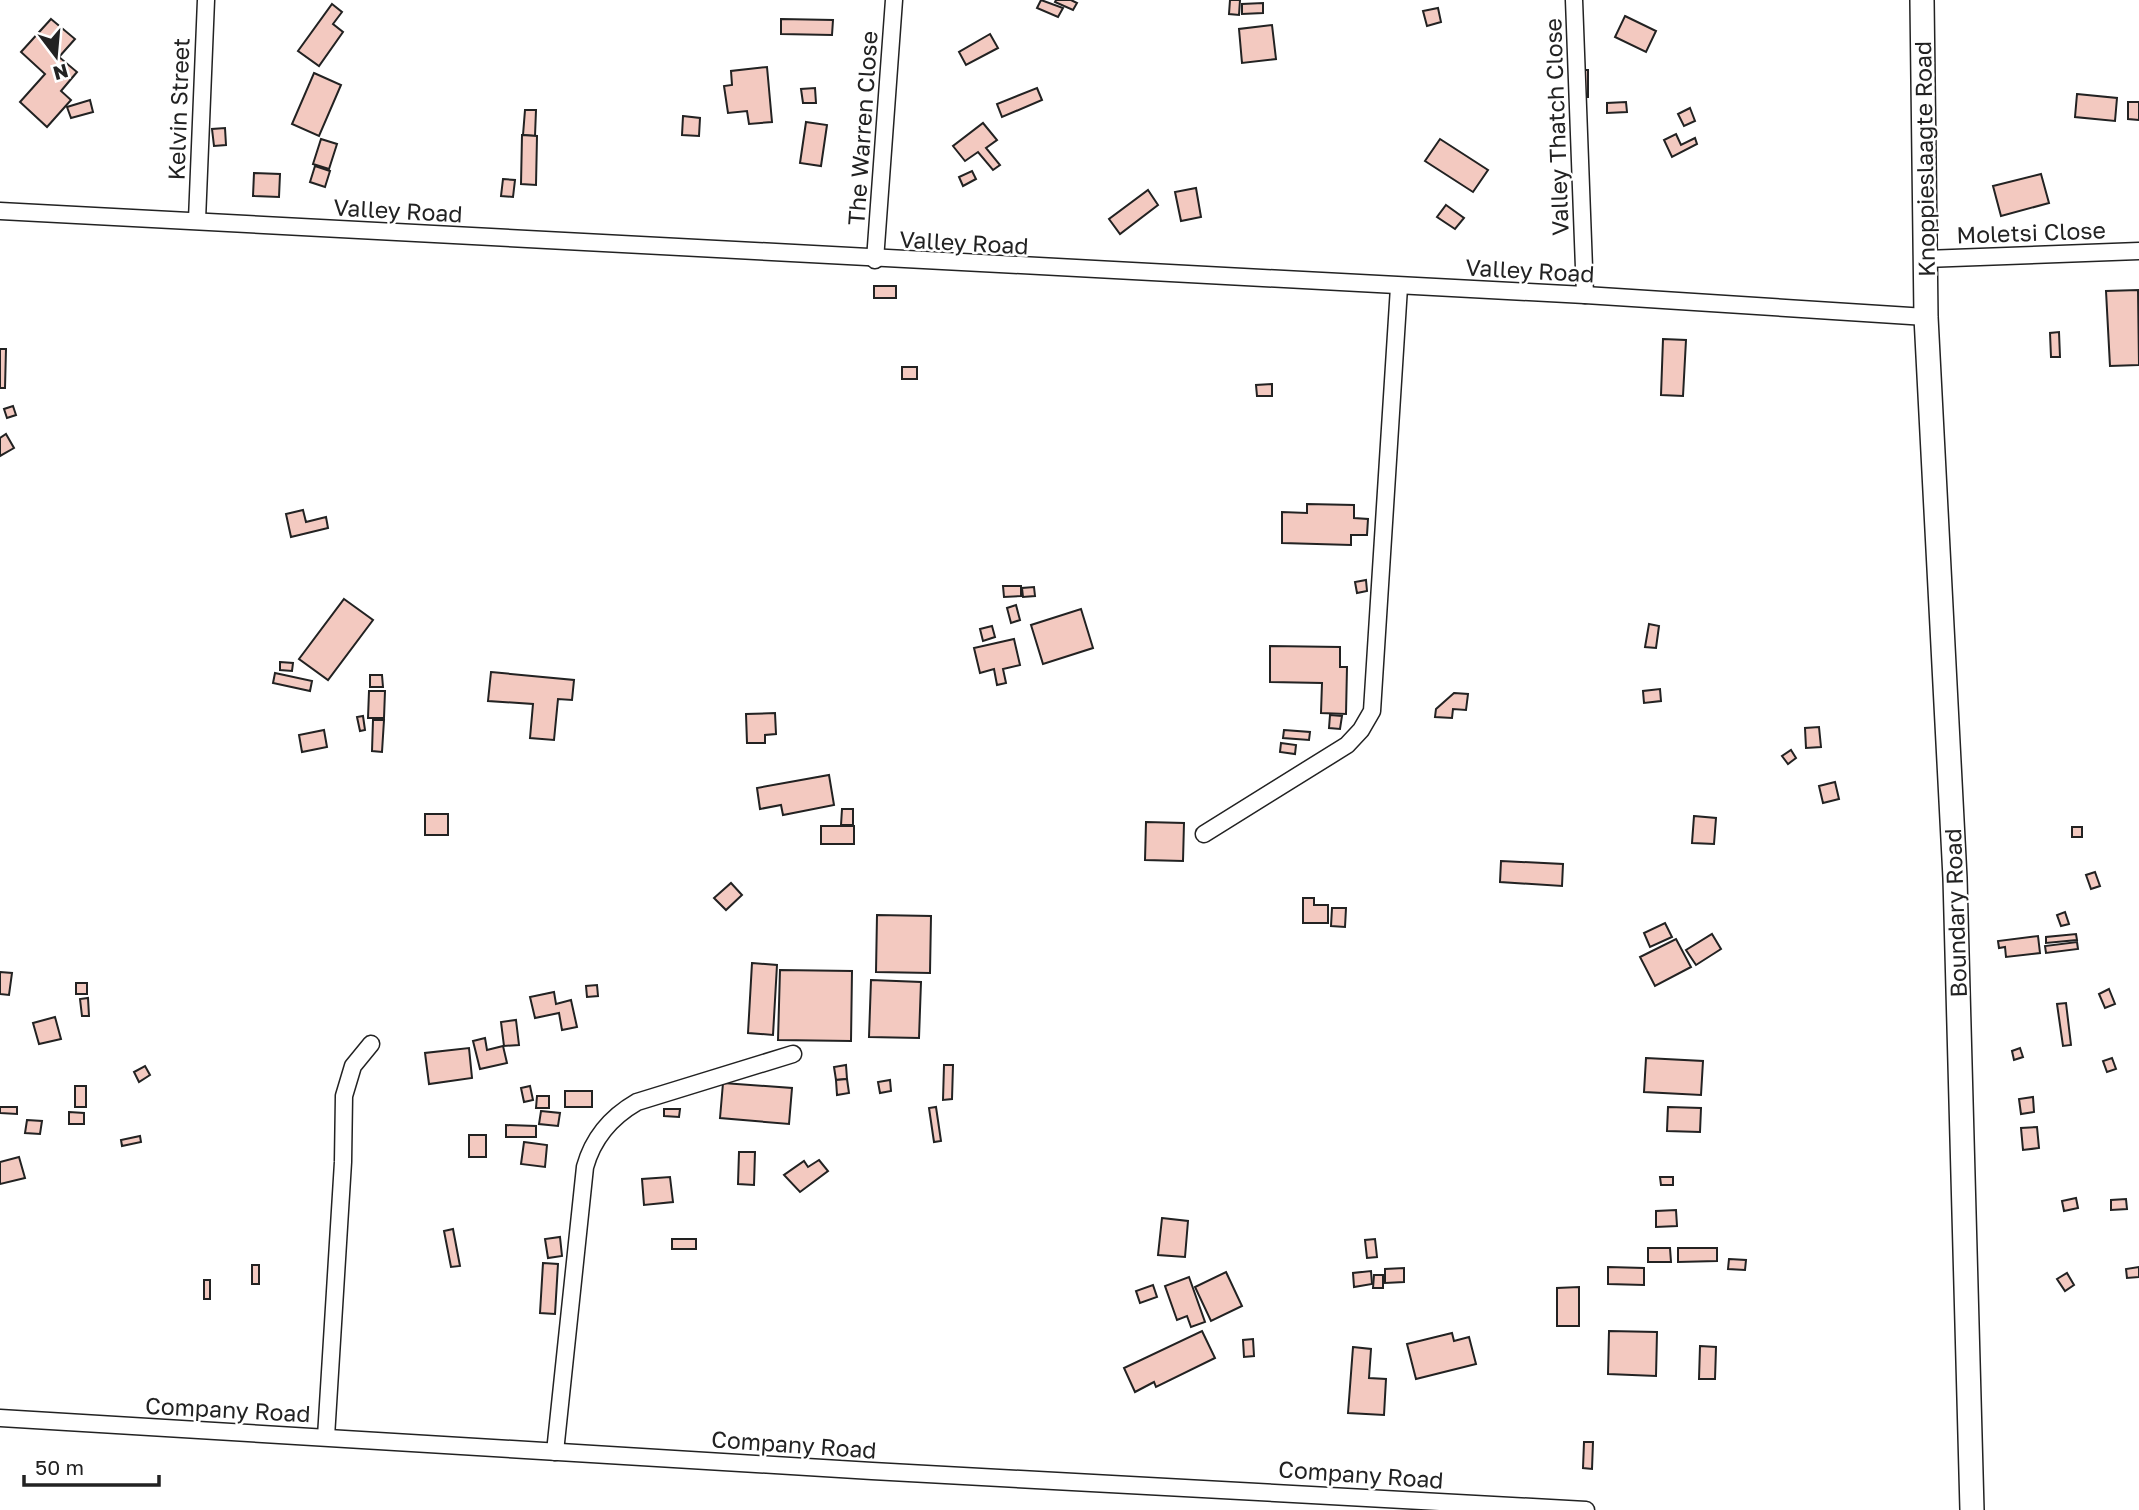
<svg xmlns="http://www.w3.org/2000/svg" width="2139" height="1510" font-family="'Golos Text',sans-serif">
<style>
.building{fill:#f3c9c0;stroke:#222;stroke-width:2}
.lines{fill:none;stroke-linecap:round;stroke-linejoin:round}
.street-casing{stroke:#222;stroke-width:19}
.secondary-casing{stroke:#222;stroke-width:26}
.street{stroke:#fff;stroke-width:16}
.secondary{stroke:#fff;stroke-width:23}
.labels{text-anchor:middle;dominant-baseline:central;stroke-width:5;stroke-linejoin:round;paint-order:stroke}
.street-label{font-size:23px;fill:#222;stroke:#fff}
</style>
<rect width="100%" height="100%" fill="#fff"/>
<g class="building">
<path d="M1041,0L1063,8L1058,17L1037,8Z"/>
<path d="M1056,0H1071L1077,3L1073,10L1055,2Z"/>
<path d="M1230,0H1240L1239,15L1229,14Z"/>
<path d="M1263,3V13L1242,14V4Z"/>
<path d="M332,4L342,12L333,24L343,32L319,66L298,51Z"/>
<path d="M1438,8L1441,22L1427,26L1423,11Z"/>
<path d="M1625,16L1656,31L1646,52L1615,37Z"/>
<path d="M51,19L75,39L59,57L77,72L61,91L71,100L47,127L20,102L45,74L21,52Z"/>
<path d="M781,19L833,20L832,35L781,34Z"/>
<path d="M1272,25L1276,59L1242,63L1239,29Z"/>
<path d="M990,34L998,48L966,65L959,52Z"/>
<path d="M767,67L772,122L749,124L747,111L728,113L724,86L732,85L731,71Z"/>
<rect x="1580" y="70" width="8" height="27"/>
<path d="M314,73L341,85L319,136L292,124Z"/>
<path d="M815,88L816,103H803L801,89Z"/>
<path d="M1037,88L1042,100L1002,117L997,104Z"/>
<path d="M2077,94L2117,98L2115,121L2075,117Z"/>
<path d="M90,100L93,112L71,118L67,107Z"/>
<path d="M1626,102L1627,112L1607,113V103Z"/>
<path d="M2128,102H2139V120L2128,119Z"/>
<path d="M1690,108L1695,121L1684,126L1678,114Z"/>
<path d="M525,110H536L535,136L523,135Z"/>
<path d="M683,116L700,118L699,136L682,135Z"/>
<path d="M806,122L827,125L821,166L800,163Z"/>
<path d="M983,123L997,140L986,148L1000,165L993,170L978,152L965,161L953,146Z"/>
<path d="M225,128L226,145L214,146L212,129Z"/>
<path d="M1676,134L1681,145L1695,138L1697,144L1672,157L1664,140Z"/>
<path d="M522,135L537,136L536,185L521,184Z"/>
<path d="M321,139L337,144L329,169L313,164Z"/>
<path d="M1440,139L1488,170L1473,192L1425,161Z"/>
<path d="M315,166L330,171L325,187L310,182Z"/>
<path d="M972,171L976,179L963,186L959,177Z"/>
<path d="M254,173L280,174L279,197L253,196Z"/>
<path d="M2041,174L2049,203L2001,216L1993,186Z"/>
<path d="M503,179L515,180L513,197L501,196Z"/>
<path d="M1196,188L1201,217L1181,221L1175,192Z"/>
<path d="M1148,190L1158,205L1120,234L1109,219Z"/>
<path d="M1446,205L1464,218L1455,229L1437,217Z"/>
<rect x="874" y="286" width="22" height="12"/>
<path d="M2138,290L2139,365L2110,366L2106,291Z"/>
<path d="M2059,332L2060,357H2051L2050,333Z"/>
<path d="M1663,339L1686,340L1683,396L1661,395Z"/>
<path d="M0,349H6L5,388H0Z"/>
<rect x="902" y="367" width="15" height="12"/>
<path d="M1272,384V396H1257L1256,385Z"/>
<path d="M13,406L16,415L7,418L4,409Z"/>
<path d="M6,434L14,448L0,456V438Z"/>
<path d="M1307,504L1354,505V518L1368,519L1367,535H1351V545L1282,543V512L1307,513Z"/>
<path d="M303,510L306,522L326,517L328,528L291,537L286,514Z"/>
<path d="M1366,580L1367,591L1357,593L1355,582Z"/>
<path d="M1003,586H1021V596L1004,597Z"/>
<path d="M1034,587L1035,596L1023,597L1022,588Z"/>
<path d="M344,599L373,620L328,680L299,659Z"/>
<path d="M1016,605L1020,620L1011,623L1007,608Z"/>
<path d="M1081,609L1093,648L1043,664L1031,625Z"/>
<path d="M1649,624L1659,626L1656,648L1645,647Z"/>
<path d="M992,626L995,637L983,641L980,629Z"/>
<path d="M1014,639L1020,665L1003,669L1006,683L997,685L994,669L980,673L974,648Z"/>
<path d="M1270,646L1340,647V667H1347L1346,714L1321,713L1322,683L1270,682Z"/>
<path d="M280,662L293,663L292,671L280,670Z"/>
<path d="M491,672L574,680L572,700L558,699L554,740L530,738L533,704L488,701Z"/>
<path d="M275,673L312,681L310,691L273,683Z"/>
<path d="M370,675H382L383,687H370Z"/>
<path d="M1660,689L1661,701L1644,703L1643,691Z"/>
<path d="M369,691H385L384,718H368Z"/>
<path d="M1454,693L1468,694L1466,710L1453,709L1452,718L1435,717L1436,709Z"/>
<path d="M775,713L776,734L765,735V743H747L746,714Z"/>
<path d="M1330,715L1342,716L1340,729L1329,728Z"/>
<path d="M363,716L365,730L360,731L357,717Z"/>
<path d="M373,720H384L382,752L372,751Z"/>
<path d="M1819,727L1821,747L1806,748L1805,728Z"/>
<path d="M324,730L327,747L302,752L299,735Z"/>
<path d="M1284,730L1310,732L1309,740L1283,738Z"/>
<path d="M1281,743L1296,745L1295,754L1280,752Z"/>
<path d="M1791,750L1796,758L1788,764L1782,756Z"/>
<path d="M829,775L834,805L783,815L781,805L760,809L757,788Z"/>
<path d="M1835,782L1839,799L1823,803L1819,786Z"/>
<path d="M842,809H853V825H841Z"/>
<rect x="425" y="814" width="23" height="21"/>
<path d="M1694,816L1716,818L1714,844L1692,843Z"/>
<path d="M1146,822L1184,823L1183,861L1145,860Z"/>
<rect x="821" y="826" width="33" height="18"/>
<rect x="2072" y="827" width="10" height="10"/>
<path d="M1501,861L1563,864L1562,886L1500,882Z"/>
<path d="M2095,872L2100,886L2091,889L2086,875Z"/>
<path d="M731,883L742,895L726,910L714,898Z"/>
<path d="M1303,898H1314V905H1328V923H1303Z"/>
<path d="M1332,908H1346L1345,927L1331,926Z"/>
<path d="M2065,912L2069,924L2061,926L2057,915Z"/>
<path d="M877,915L931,916L930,973L876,972Z"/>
<path d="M1665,923L1672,937L1650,947L1644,933Z"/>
<path d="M1712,934L1721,949L1696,965L1686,950Z"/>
<path d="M2076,934L2077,940L2046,943V937Z"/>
<path d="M2038,936L2040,953L2006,957L2005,947L1999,948L1998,941Z"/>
<path d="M1676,939L1691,967L1655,986L1640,957Z"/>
<path d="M2077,942L2078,949L2046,953L2045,946Z"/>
<path d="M752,963L777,965L773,1035L748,1033Z"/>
<path d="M780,970L852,971L851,1041L778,1040Z"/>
<path d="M0,972L12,973L9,995L0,994Z"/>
<path d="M871,980L921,982L919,1038L869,1037Z"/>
<rect x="76" y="983" width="11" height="11"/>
<path d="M597,985L598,996L587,997L586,986Z"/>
<path d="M2109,989L2115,1004L2105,1008L2099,994Z"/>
<path d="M554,992L556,1004L571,1000L577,1027L562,1030L559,1013L535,1018L530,997Z"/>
<path d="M88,998L89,1016H82L80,999Z"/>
<path d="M2066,1003L2071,1045L2063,1046L2057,1004Z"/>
<path d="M55,1017L61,1039L39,1044L33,1023Z"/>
<path d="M516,1020L519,1045L504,1046L501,1022Z"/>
<path d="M485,1038L487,1050L503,1046L507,1063L480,1069L473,1041Z"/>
<path d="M469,1048L472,1078L429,1084L425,1053Z"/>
<path d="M2020,1048L2023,1057L2014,1060L2012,1051Z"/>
<path d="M1646,1058L1703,1061L1701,1095L1644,1092Z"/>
<path d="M2112,1058L2116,1069L2107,1072L2103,1061Z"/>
<path d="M846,1065L847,1079L836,1080L834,1067Z"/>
<path d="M944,1065H953L952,1099L943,1100Z"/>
<path d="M145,1066L150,1075L139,1082L134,1072Z"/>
<path d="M847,1079L849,1093L837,1095L836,1080Z"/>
<path d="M890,1080L891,1091L880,1093L878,1082Z"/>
<path d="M723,1083L792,1088L789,1124L720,1118Z"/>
<rect x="75" y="1086" width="11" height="21"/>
<path d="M530,1086L533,1100L524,1102L521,1088Z"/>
<rect x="565" y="1091" width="27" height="16"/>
<path d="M537,1096H549V1108H536Z"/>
<path d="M2033,1097L2034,1112L2021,1114L2019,1099Z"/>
<path d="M0,1107H17V1114L0,1113Z"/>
<path d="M936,1107L941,1141L934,1142L929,1108Z"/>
<path d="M1668,1107L1701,1108L1700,1132L1667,1131Z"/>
<path d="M664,1109H680L679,1117L664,1116Z"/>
<path d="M541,1111L560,1113L558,1126L539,1124Z"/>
<path d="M69,1112L84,1113V1124H69Z"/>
<path d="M27,1120L42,1121L40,1134L25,1133Z"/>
<path d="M506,1125L536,1126V1137H506Z"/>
<path d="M2037,1127L2039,1148L2023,1150L2021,1128Z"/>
<rect x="469" y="1135" width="17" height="22"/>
<path d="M140,1136L141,1142L122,1146L121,1140Z"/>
<path d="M524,1142L547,1145L545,1167L521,1164Z"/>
<path d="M739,1152H755L754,1185L738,1184Z"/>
<path d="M19,1157L25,1178L0,1184V1162Z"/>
<path d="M819,1160L828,1171L800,1192L784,1175L804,1161L808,1167Z"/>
<path d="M670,1177L673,1202L644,1205L642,1179Z"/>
<path d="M1660,1177H1673V1185H1661Z"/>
<path d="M2076,1198L2078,1208L2064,1211L2062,1201Z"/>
<path d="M2126,1199L2127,1209L2111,1210V1200Z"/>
<path d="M1676,1210L1677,1226L1656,1227V1211Z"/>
<path d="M1162,1218L1188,1221L1185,1257L1158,1255Z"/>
<path d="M453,1229L460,1266L451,1267L444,1231Z"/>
<path d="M560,1237L562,1256L548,1258L545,1239Z"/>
<rect x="672" y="1239" width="24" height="10"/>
<path d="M1375,1239L1377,1257L1367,1258L1365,1240Z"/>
<path d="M1648,1248H1670L1671,1262H1648Z"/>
<path d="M1678,1248H1717V1261L1678,1262Z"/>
<path d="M1729,1259L1746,1260L1745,1270L1728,1269Z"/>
<path d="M543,1263L558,1264L555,1314L540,1313Z"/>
<rect x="252" y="1265" width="7" height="19"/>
<path d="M1608,1267L1644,1268V1285L1608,1284Z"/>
<path d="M2139,1267V1277L2127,1278L2126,1269Z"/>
<path d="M1404,1268V1282L1385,1283V1269Z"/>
<path d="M1371,1271L1372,1284L1354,1287L1353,1273Z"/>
<path d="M1226,1272L1242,1306L1211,1321L1195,1287Z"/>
<path d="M2067,1273L2074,1285L2065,1291L2057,1279Z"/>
<path d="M1374,1275H1383V1288H1373Z"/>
<path d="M1189,1277L1205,1322L1191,1327L1187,1316L1177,1320L1165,1286Z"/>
<rect x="204" y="1280" width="6" height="19"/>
<path d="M1153,1285L1157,1297L1140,1303L1136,1291Z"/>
<path d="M1579,1287V1326H1557V1288Z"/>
<path d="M1202,1331L1215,1358L1156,1387L1154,1382L1135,1392L1124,1368Z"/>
<path d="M1609,1331L1657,1332L1656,1376L1608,1374Z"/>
<path d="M1452,1333L1454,1341L1469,1337L1476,1364L1416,1379L1407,1344Z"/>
<path d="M1253,1339L1254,1356L1244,1357L1243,1340Z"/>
<path d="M1700,1346L1716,1347L1715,1379H1699Z"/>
<path d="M1353,1347L1371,1349L1369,1378L1386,1379L1384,1415L1348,1413Z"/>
<path d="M1584,1442H1593L1592,1469L1583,1468Z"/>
</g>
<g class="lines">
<g class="street-casing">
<g id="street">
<path d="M1574,0L1585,295"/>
<path d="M0,211L1585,295L1926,317"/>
<path d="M197,220L206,0"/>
<path d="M1925,259L2139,251"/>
<path d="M875,260L894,0"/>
<path d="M1204,834L1347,745L1361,730L1372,711L1399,287"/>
<path d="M0,1418L872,1471L1586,1510"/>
<path d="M326,1437L343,1162L344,1096L353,1066L371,1044"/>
<path d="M555,1452L585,1167C593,1138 611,1117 637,1102L793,1054"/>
</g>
</g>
<g class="secondary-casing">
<path id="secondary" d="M1922,0L1926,317L1955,878L1972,1510"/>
</g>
<use href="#street" class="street"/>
<use href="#secondary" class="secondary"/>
</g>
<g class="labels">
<g class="street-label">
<text transform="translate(178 109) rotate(-88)">Kelvin Street</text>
<text transform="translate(1556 127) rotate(-92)">Valley Thatch Close</text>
<text transform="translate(862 128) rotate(-86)">The Warren Close</text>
<text transform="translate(1924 159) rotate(-91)">Knoppieslaagte Road</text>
<text transform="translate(398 210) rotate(3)">Valley Road</text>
<text transform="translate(2031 232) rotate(-2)">Moletsi Close</text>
<text transform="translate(964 242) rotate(3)">Valley Road</text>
<text transform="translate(1530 270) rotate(3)">Valley Road</text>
<text transform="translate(1955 913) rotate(-92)">Boundary Road</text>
<text transform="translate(228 1409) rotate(3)">Company Road</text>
<text transform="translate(794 1444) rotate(4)">Company Road</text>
<text transform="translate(1361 1474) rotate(4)">Company Road</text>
</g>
</g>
<g transform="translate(56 56) rotate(164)" stroke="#ffffff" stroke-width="5" paint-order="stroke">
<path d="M0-5L12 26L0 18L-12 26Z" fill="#222222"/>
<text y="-10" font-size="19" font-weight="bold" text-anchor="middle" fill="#222222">N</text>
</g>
<path d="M24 1475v10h135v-10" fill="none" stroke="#222222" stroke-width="3.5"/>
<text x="35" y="1475" font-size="21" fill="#222222" stroke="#ffffff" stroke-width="5" paint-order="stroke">50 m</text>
</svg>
